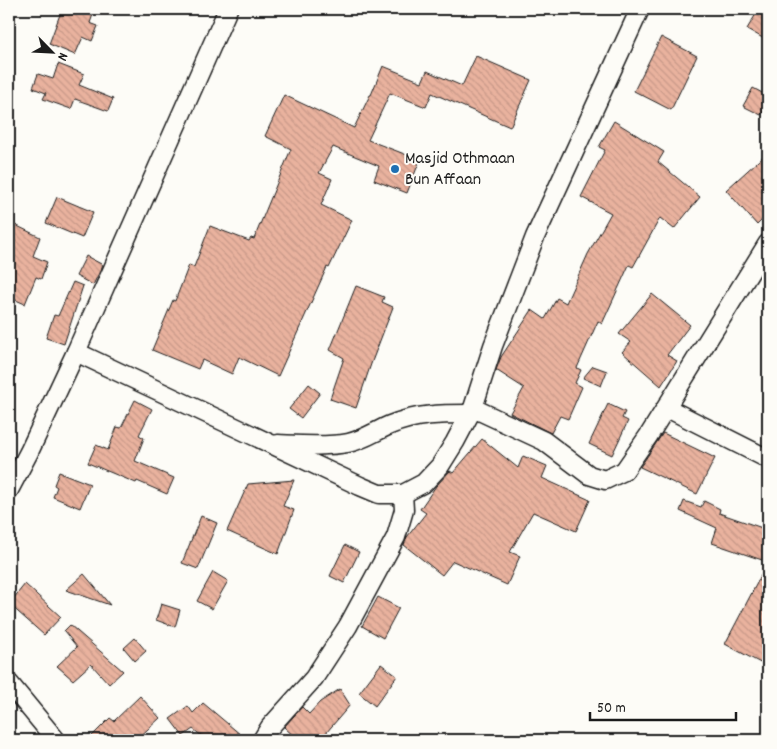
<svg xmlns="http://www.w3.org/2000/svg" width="777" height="749" font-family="Dekko,sans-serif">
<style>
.building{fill:url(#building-back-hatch);stroke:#1c1c1c}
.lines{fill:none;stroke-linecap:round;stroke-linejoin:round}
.minor-casing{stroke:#1c1c1c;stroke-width:21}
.minor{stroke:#fdfcf7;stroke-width:18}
.poi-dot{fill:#1f6fb2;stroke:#fdfcf7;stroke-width:2}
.labels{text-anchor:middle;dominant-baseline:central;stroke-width:4;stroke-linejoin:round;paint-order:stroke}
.poi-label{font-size:18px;fill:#1c1c1c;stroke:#fdfcf7;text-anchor:start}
</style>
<defs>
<pattern id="building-back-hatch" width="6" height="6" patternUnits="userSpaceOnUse" patternTransform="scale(1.25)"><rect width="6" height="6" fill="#e9b29e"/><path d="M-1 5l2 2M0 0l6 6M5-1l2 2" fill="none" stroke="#c79888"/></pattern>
</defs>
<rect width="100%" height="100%" fill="#fdfcf7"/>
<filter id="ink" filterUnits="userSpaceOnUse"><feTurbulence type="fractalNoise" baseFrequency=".02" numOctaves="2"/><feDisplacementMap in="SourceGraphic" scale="10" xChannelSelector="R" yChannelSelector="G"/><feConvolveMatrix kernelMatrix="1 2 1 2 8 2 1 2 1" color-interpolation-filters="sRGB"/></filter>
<g filter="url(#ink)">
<g class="building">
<path d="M62,9H95L90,23L98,26L92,41L83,37L75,55L49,44Z"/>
<path d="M759,9H768V41L747,29Z"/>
<path d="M661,37L697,56L671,110L634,91Z"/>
<path d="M476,56L531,80L510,127L432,93L426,107L390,93L368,140L420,160L407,193L374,180L379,166L333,147L319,173L332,179L321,205L352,220L329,268L327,267L278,376L239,357L232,374L202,360L198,369L152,350L173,300L175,301L189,265L194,267L210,226L249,241L251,238L254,239L291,149L265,136L284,95L354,128L370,95H371L383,66L422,82L427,71L462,86Z"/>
<path d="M58,64L84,74L79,85L113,99L108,111L75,99L71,109L43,99L46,93L33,88L38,74L53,79Z"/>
<path d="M753,88L768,96V103L761,115L743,106Z"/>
<path d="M614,121L664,152L658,162L700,197L674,229L660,218L633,267L629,265L602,324L598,321L577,368L581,370L575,383L582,387L568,419L560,416L551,433L510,413L524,388L496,370L501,357L532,310L545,319L557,298L566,303L588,254L611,213L581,197L605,150L599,147Z"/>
<path d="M768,152V214L757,225L726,190Z"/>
<path d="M57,197L93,212L82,238L46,223Z"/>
<path d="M9,222L40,237L33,256L47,262L41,279L36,277L25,304L9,297Z"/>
<path d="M86,256L103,265L93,285L76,276Z"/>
<path d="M73,282L83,286L64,344L46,338L54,315L58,316Z"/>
<path d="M356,286L384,297L382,302L393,307L371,364L356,408L330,399L344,358L330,350Z"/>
<path d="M652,294L690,325L667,355L677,361L661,386L622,352L631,342L619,334Z"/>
<path d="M593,366L607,371L601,386L583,378Z"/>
<path d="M309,384L320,393L301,418L289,409Z"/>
<path d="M135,400L152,409L139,435L144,438L135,461L174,478L167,494L137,481L136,483L88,463L96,445L108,450L117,427L121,428Z"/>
<path d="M608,404L625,412L622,418L628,421L612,455L589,444Z"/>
<path d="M663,433L715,458L697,494L640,467Z"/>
<path d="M482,439L518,468L523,456L547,466L542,478L590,500L576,531L533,512L510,552L520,556L507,585L453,561L442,575L404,545L407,537L426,513L420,509L436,486L450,471L453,473Z"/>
<path d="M59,472L90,484L80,508L53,497L57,487L54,485Z"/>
<path d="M294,480L283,506L294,510L278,554L227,531L248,484Z"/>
<path d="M684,501L701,507L704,501L720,509L719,513L768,530V667L725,644L768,562L712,543L717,528L680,511Z"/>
<path d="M201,516L217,523L198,569L182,563Z"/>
<path d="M345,545L359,552L344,583L330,576Z"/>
<path d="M213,572L228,581L212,609L197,601Z"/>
<path d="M84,574L110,605L66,590Z"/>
<path d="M25,584L61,617L44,635L9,604Z"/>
<path d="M378,597L399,608L383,638L362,626Z"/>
<path d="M161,604L180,610L175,627L156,620Z"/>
<path d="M70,625L123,671L109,684L91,664L73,680L57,666L77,647L64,631Z"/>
<path d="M135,638L146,651L135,661L124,648Z"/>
<path d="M381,664L397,676L375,706L359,693Z"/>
<path d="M340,689L350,705L320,740H298L284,727L302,707L309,714L320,702Z"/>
<path d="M140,696L160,718L136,740H88L110,718L114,721Z"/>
<path d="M203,703L247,740H207L193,729L183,736L170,719L188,706L193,713Z"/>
</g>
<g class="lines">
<g class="minor-casing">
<g id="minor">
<path d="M76,352L360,486L379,494H403L424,483L440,466L455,442L473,408L493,346L535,237L640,9"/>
<path d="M473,408L544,441L589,475L605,480L624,471L649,435L768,243"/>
<path d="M667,408L768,459"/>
<path d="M278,444C301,445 326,447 348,443C363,440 376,431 390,425C416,414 442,414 470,414"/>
<path d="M9,490L29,452L76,352L228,9"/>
<path d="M9,683L56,740"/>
<path d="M262,740L270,727L314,678L348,626L396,537L404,510L403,494"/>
</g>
</g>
<use href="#minor" class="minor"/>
</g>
</g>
<circle class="poi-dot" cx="395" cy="169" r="5"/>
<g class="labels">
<g class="poi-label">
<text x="405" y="159">Masjid Othmaan<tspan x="405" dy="21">Bun Affaan</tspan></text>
</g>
</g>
<rect width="777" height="749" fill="none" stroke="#fdfcf7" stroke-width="30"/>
<rect x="15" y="15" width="747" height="719" fill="none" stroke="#1c1c1c" stroke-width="2" filter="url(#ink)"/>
<g transform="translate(52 52) rotate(114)" stroke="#fdfcf7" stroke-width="4" paint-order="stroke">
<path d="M0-4L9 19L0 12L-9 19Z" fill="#1c1c1c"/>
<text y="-8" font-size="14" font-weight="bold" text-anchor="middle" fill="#1c1c1c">N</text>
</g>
<path d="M590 712v8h146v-8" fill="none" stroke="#1c1c1c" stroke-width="2.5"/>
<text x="597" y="712" font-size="15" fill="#1c1c1c" stroke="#fdfcf7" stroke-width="4" paint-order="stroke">50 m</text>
</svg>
